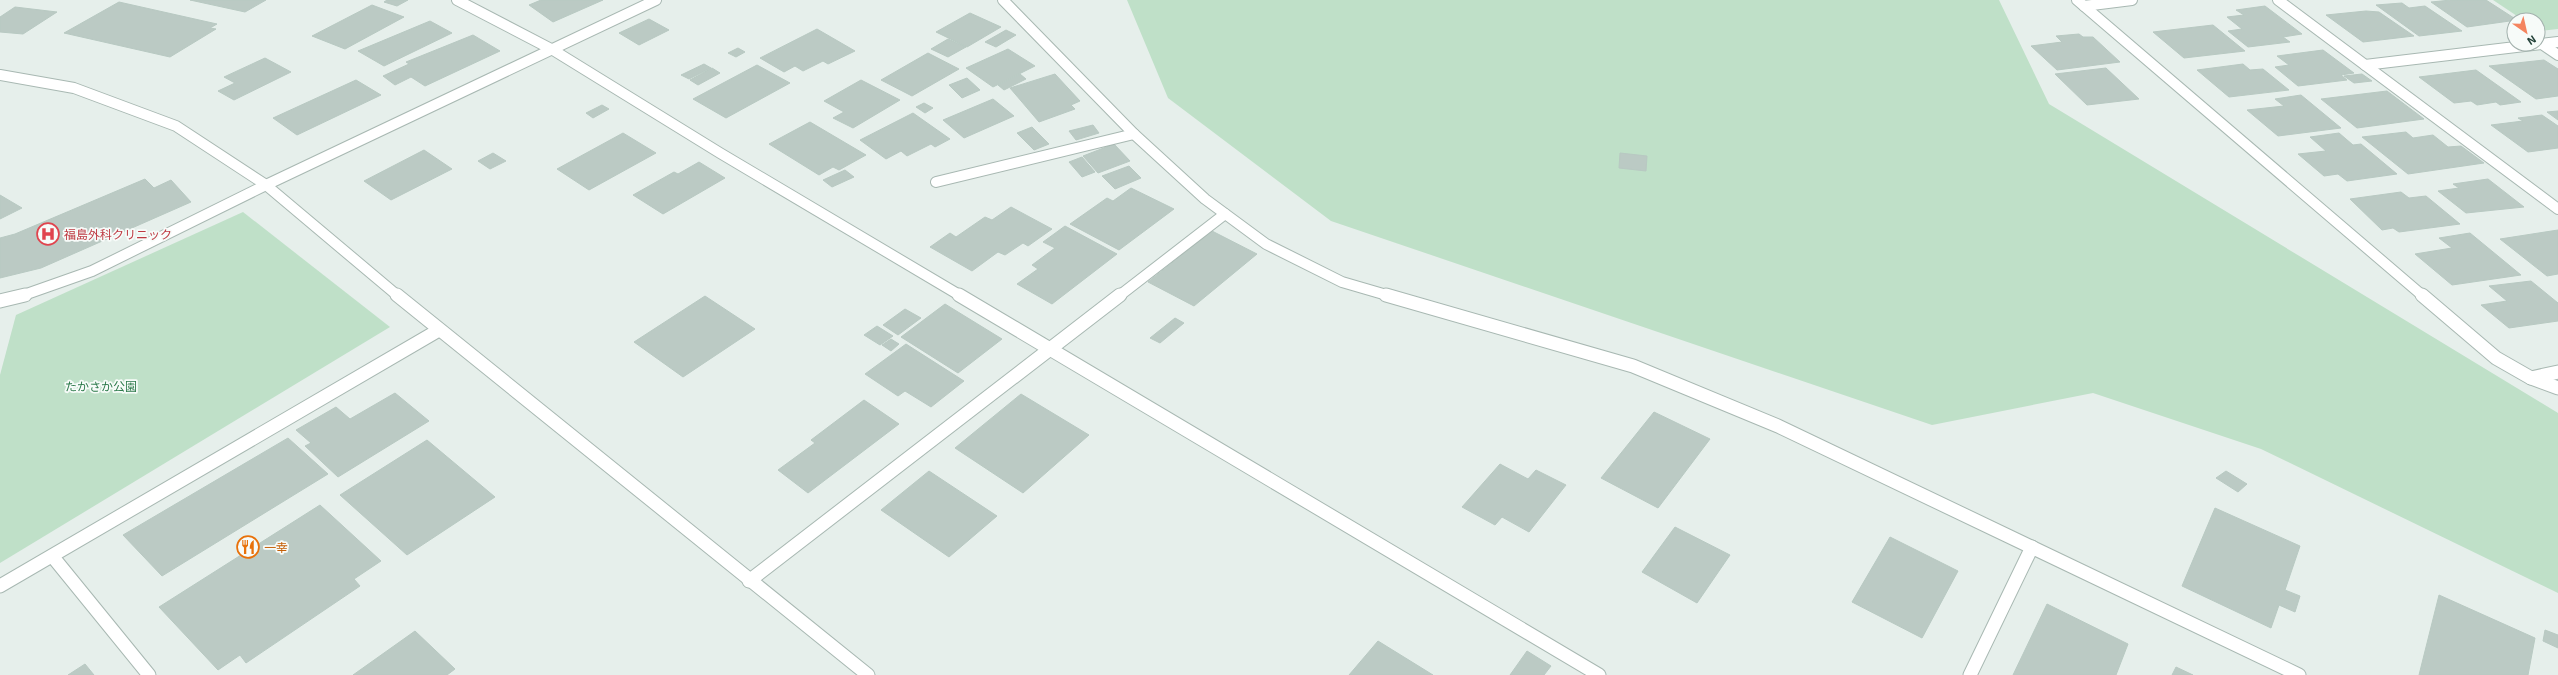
<svg xmlns="http://www.w3.org/2000/svg" width="2558" height="675" font-family="'Exo 2','Noto Sans JP',sans-serif">
<style>
.green{fill:#bfe0c8}
.building{fill:#bbcac4;stroke:#b8c9c2}
.lines{fill:none;stroke-linecap:round;stroke-linejoin:round}
.minor-far1-casing{stroke:#a8b8b2;stroke-width:12}
.minor-casing{stroke:#a8b8b2;stroke-width:15}
.tertiary-far1-casing{stroke:#a8b8b2;stroke-width:12}
.tertiary-casing{stroke:#a8b8b2;stroke-width:15}
.minor-far1{stroke:#fff;stroke-width:10}
.minor{stroke:#fff;stroke-width:13}
.tertiary-far1{stroke:#fff;stroke-width:10}
.tertiary{stroke:#fff;stroke-width:13}
.labels{text-anchor:middle;dominant-baseline:central;stroke-width:3.5;stroke-linejoin:round;paint-order:stroke}
.health-label{font-size:12px;fill:#be3a42;stroke:#f7fbf9;text-anchor:start}
.park-label{font-size:12px;fill:#2d7a4b;stroke:#f7fbf9}
.food-label{font-size:12px;fill:#c56008;stroke:#f7fbf9;text-anchor:start}
</style>
<rect width="100%" height="100%" fill="#e6efeb"/>
<g class="green">
<path d="M1127,0H1999L2049,104L2558,413V593L2261,449L2093,393L1932,425L1331,221L1168,98Z"/>
<path d="M2493,0H2558V29L2540,31L2538,20H2523Z"/>
<path d="M243,212L390,327L0,563V375L16,315Z"/>
</g>
<g class="building">
<path d="M190,0H266L245,12Z"/>
<path d="M387,0H408L397,6L384,2Z"/>
<path d="M541,0H603L553,22L529,5Z"/>
<path d="M2451,0H2486L2517,20L2467,27L2431,2Z"/>
<path d="M119,2L217,24L210,28L216,29L170,57L64,33Z"/>
<path d="M2402,3L2409,8L2425,6L2462,31L2419,36L2376,5Z"/>
<path d="M372,5L404,17L345,49L312,36Z"/>
<path d="M2265,6L2302,34L2283,37L2290,42L2248,47L2228,31L2242,29L2227,17L2244,15L2236,10Z"/>
<path d="M15,7L57,12L23,34L0,32V17Z"/>
<path d="M2366,11L2379,12L2414,36L2363,42L2326,15Z"/>
<path d="M970,13L1001,27L967,47L936,32Z"/>
<path d="M649,19L669,30L639,45L619,33Z"/>
<path d="M430,21L452,33L384,66L358,51Z"/>
<path d="M2213,25L2245,51L2184,58L2153,32Z"/>
<path d="M817,29L855,51L828,64L823,61L803,71L795,66L784,72L760,58Z"/>
<path d="M1006,30L1016,35L996,47L985,42Z"/>
<path d="M2079,34L2083,37H2093L2120,62L2057,70L2031,46L2062,42L2056,36Z"/>
<path d="M473,35L500,51L425,86L411,77L395,85L383,76L409,64L406,62Z"/>
<path d="M948,39L966,47L948,57L931,49Z"/>
<path d="M738,48L745,52L736,57L728,53Z"/>
<path d="M1008,49L1035,66L993,87L966,68Z"/>
<path d="M2323,50L2354,73L2341,75L2347,80L2298,86L2275,67L2289,65L2277,56Z"/>
<path d="M928,53L959,69L912,96L881,80Z"/>
<path d="M265,58L291,72L234,100L218,91L235,83L224,77Z"/>
<path d="M2544,60L2558,69V96L2536,99L2489,66Z"/>
<path d="M704,64L711,68L689,79L681,75Z"/>
<path d="M2243,64L2250,70L2263,69L2289,90L2229,97L2197,70Z"/>
<path d="M757,65L790,83L726,118L693,99Z"/>
<path d="M712,68L720,73L698,85L690,80Z"/>
<path d="M2106,68L2139,99L2087,105L2055,74Z"/>
<path d="M2476,70L2521,102L2500,105L2496,102L2477,105L2471,101L2454,103L2419,77Z"/>
<path d="M1020,74L1026,79L1004,90L998,85Z"/>
<path d="M1055,74L1080,101L1071,105L1075,109L1039,122L1010,88Z"/>
<path d="M2362,74L2372,81L2354,83L2344,76Z"/>
<path d="M967,78L980,90L962,98L949,85Z"/>
<path d="M356,80L381,95L297,135L273,118Z"/>
<path d="M861,80L900,100L853,128L833,118L844,112L824,101Z"/>
<path d="M2387,91L2424,119L2357,128L2321,99Z"/>
<path d="M2301,95L2341,128L2278,136L2247,110L2284,106L2275,99Z"/>
<path d="M993,99L1014,116L964,138L943,120Z"/>
<path d="M924,103L933,108L925,113L916,107Z"/>
<path d="M602,105L609,109L593,118L586,113Z"/>
<path d="M2558,111V120L2547,112Z"/>
<path d="M913,113L950,139L935,147L931,144L907,156L901,151L886,159L860,140Z"/>
<path d="M2542,115L2558,126V148L2528,152L2491,125L2523,121L2518,118Z"/>
<path d="M810,122L866,155L839,170L833,167L819,175L769,144Z"/>
<path d="M1093,125L1099,133L1076,140L1069,131Z"/>
<path d="M1032,127L1049,144L1034,150L1017,133Z"/>
<path d="M2406,132L2413,138L2433,135L2448,147L2461,146L2484,163L2408,174L2362,137Z"/>
<path d="M623,133L656,153L589,190L557,169Z"/>
<path d="M2339,133L2353,145L2361,144L2397,174L2347,181L2338,174L2324,176L2298,154L2326,151L2310,137Z"/>
<path d="M1114,144L1130,161L1098,173L1083,156Z"/>
<path d="M424,150L452,169L391,200L364,181Z"/>
<path d="M493,153L506,161L490,169L478,161Z"/>
<path d="M1620,153L1647,156L1646,171L1619,168Z"/>
<path d="M1082,157L1095,172L1082,177L1069,162Z"/>
<path d="M699,162L725,178L663,214L633,195L674,172L678,174Z"/>
<path d="M1129,166L1141,178L1115,189L1102,176Z"/>
<path d="M845,170L854,177L832,187L823,180Z"/>
<path d="M145,179L154,188L171,180L191,202L41,268L0,278V238L15,234Z"/>
<path d="M2488,179L2524,207L2466,213L2438,191L2459,188L2453,184Z"/>
<path d="M1131,188L1174,209L1119,250L1070,224L1107,198L1113,201Z"/>
<path d="M2401,192L2409,198L2426,196L2460,224L2399,232L2393,228L2382,230L2350,199Z"/>
<path d="M0,195L22,208L0,219Z"/>
<path d="M1011,207L1052,229L1028,246L1023,243L1005,255L998,252L972,271L930,247L950,233L956,237L985,217L992,220Z"/>
<path d="M1065,226L1117,254L1052,304L1017,284L1038,269L1032,265L1055,248L1043,242Z"/>
<path d="M2558,230V274L2547,276L2500,239Z"/>
<path d="M1212,231L1257,254L1194,306L1148,282Z"/>
<path d="M2470,233L2521,275L2452,285L2415,254L2452,248L2439,238Z"/>
<path d="M2531,281L2558,303V321L2509,328L2481,305L2507,301L2489,286Z"/>
<path d="M705,296L755,329L683,377L634,342Z"/>
<path d="M945,304L1002,339L958,373L901,337Z"/>
<path d="M905,309L921,318L898,335L883,325Z"/>
<path d="M1175,318L1184,323L1160,343L1150,338Z"/>
<path d="M877,326L893,336L880,345L864,335Z"/>
<path d="M891,339L899,344L891,351L882,345Z"/>
<path d="M906,344L964,381L931,407L905,391L898,396L865,374Z"/>
<path d="M395,393L429,421L338,477L305,446L311,443L296,430L336,407L350,419Z"/>
<path d="M1021,394L1089,435L1023,493L955,448Z"/>
<path d="M864,400L899,424L808,493L778,470L815,443L811,440Z"/>
<path d="M1654,412L1710,439L1658,508L1601,478Z"/>
<path d="M288,438L328,474L162,576L123,535Z"/>
<path d="M427,440L495,497L407,555L340,495Z"/>
<path d="M1500,464L1528,479L1536,470L1566,485L1529,532L1502,517L1495,525L1462,507Z"/>
<path d="M929,471L997,516L949,557L881,510Z"/>
<path d="M2226,471L2247,484L2238,492L2216,478Z"/>
<path d="M320,505L381,561L354,579L360,586L246,663L240,655L218,670L159,607Z"/>
<path d="M2215,508L2300,546L2285,590L2300,596L2295,612L2279,605L2271,628L2182,586Z"/>
<path d="M1675,527L1730,555L1697,603L1642,572Z"/>
<path d="M1890,537L1958,571L1922,638L1852,602Z"/>
<path d="M2439,595L2535,638L2528,675H2419Z"/>
<path d="M2047,604L2128,644L2116,675H2013Z"/>
<path d="M2545,630L2558,635V648L2543,641Z"/>
<path d="M415,631L455,669L447,675H353Z"/>
<path d="M1378,641L1433,675H1349Z"/>
<path d="M1527,651L1551,666L1544,675H1510Z"/>
<path d="M85,664L94,675H68Z"/>
<path d="M2176,667L2193,675H2172Z"/>
</g>
<g class="lines">
<g class="minor-far1-casing">
<g id="minor-far1">
<path d="M457,0L553,50L720,153L961,296"/>
<path d="M1003,0L1134,134L1205,199L1266,244L1342,282L1390,296"/>
<path d="M2077,0L2423,296"/>
<path d="M2278,0L2558,209"/>
<path d="M2084,6L2132,0"/>
<path d="M2542,44L2558,55"/>
<path d="M2365,65L2558,42"/>
<path d="M936,182L1134,134"/>
<path d="M21,296L92,271L266,185L656,0"/>
<path d="M1119,296L1225,214"/>
</g>
</g>
<g class="minor-casing">
<g id="minor">
<path d="M959,295L1599,675"/>
<path d="M1386,295L1633,366L1778,426L2299,675"/>
<path d="M2422,295L2496,358L2531,378L2558,388"/>
<path d="M0,301L25,295"/>
<path d="M2531,378L2558,372"/>
<path d="M53,557L149,675"/>
<path d="M749,581L1120,295"/>
<path d="M0,586L439,330"/>
<path d="M1970,675L2032,547"/>
</g>
</g>
<g class="tertiary-far1-casing">
<path id="tertiary-far1" d="M0,75L74,88L176,126L266,185L398,296"/>
</g>
<g class="tertiary-casing">
<path id="tertiary" d="M397,295L868,675"/>
</g>
<use href="#minor-far1" class="minor-far1"/>
<use href="#minor" class="minor"/>
<use href="#tertiary-far1" class="tertiary-far1"/>
<use href="#tertiary" class="tertiary"/>
</g>
<defs>
<g id="hospital-ring" transform="scale(1.15)"><circle r="9.5" fill="#f7fbf9" stroke="#e0444e" stroke-width="1.5"/><path d="M-5-5h3v3.5h4V-5h3V5h-3V1.5h-4V5h-3Z" fill="#e0444e"/></g>
<g id="restaurant-ring" transform="scale(1.15)"><circle r="9.5" fill="#f7fbf9" stroke="#e8710a" stroke-width="1.5"/><path d="M-5-6h1v4h1v-4h1v4h1v-4h1v5L-1.5 .5V6h-2V.5L-5-1ZM5-6V6H3V1.5H1.5Q1.5-4 5-6Z" fill="#e8710a"/></g>
</defs>
<g fill-rule="evenodd">
<use href="#hospital-ring" x="48" y="234"/>
<use href="#restaurant-ring" x="248" y="547"/>
</g>
<g class="labels">
<g class="health-label">
<text x="64" y="234">福島外科クリニック</text>
</g>
<g class="park-label">
<text x="101" y="386">たかさか公園</text>
</g>
<g class="food-label">
<text x="264" y="547">一幸</text>
</g>
</g>
<g transform="translate(2526 32) rotate(146)"><circle r="19" fill="#f7fbf9" stroke="#a3b1ad"/>
<path d="M0-3L7 15L0 10L-7 15Z" fill="#f4845f"/>
<text y="-6" font-size="11" font-weight="bold" text-anchor="middle" fill="#24423a">N</text>
</g>
</svg>
